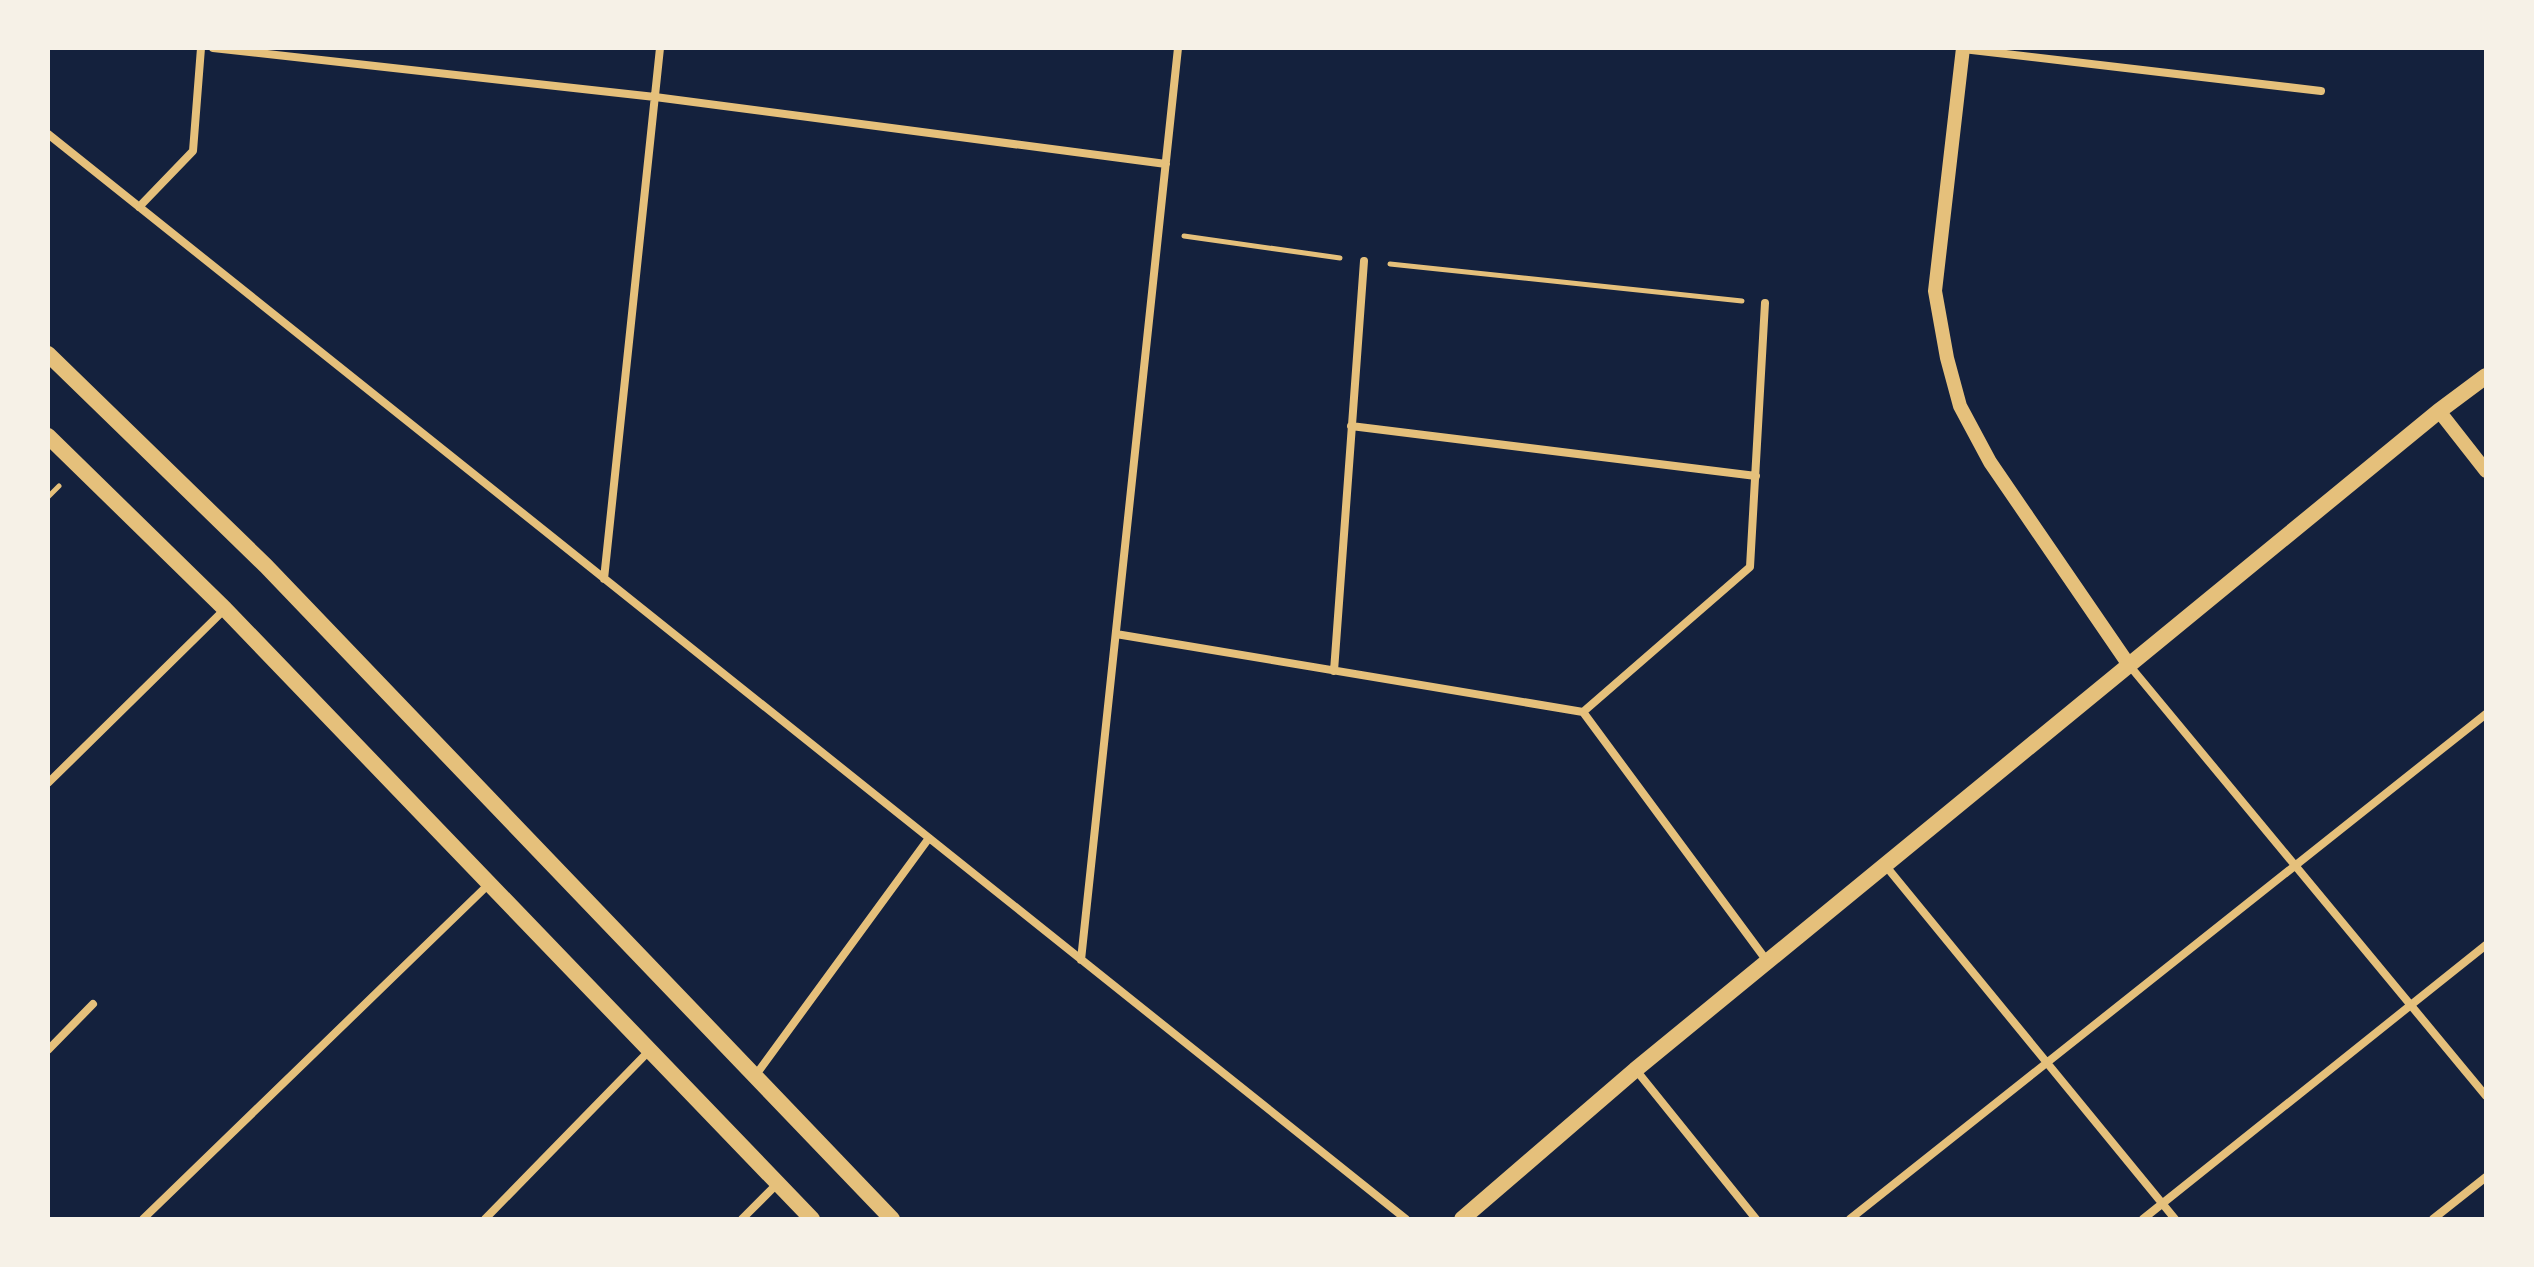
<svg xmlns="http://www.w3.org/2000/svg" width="2534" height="1267" font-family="Manrope,sans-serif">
<rect width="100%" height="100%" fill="#14213d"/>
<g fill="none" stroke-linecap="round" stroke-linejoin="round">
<path stroke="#e5c07b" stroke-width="5" d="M1184,236l156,22
M1390,264l352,37
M48,497l11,-11"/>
<path stroke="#e5c07b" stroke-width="8" d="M213,48l442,49 511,67
M1963,49l358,42
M48,134l1358,1085
M139,207l54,-56 8,-103
M1351,426l405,50
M604,579l56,-531
M1116,634l467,78 184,249
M2129,665l357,431
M1334,671l30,-410
M1583,712l167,-145 15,-264
M48,783l177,-174
M1885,865l290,354
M1081,960l97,-912
M48,1050l45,-46
M1636,1070l120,149
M755,1076l174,-238
M143,1219l346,-335
M485,1219l164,-168
M742,1219l36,-36
M1850,1219l636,-505
M2143,1219l343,-274
M2433,1219l53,-42"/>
<path stroke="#e5c07b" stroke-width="14" d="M1963,48l-28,243 12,67 13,48 30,56 139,203
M2439,411l47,60"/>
<path stroke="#e5c07b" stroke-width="16" d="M48,354l218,212 626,653
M48,436l177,173 587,610
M1462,1219l173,-149 804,-659 47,-35"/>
</g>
<rect width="2534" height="1267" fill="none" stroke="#f6f1e7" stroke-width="100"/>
</svg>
